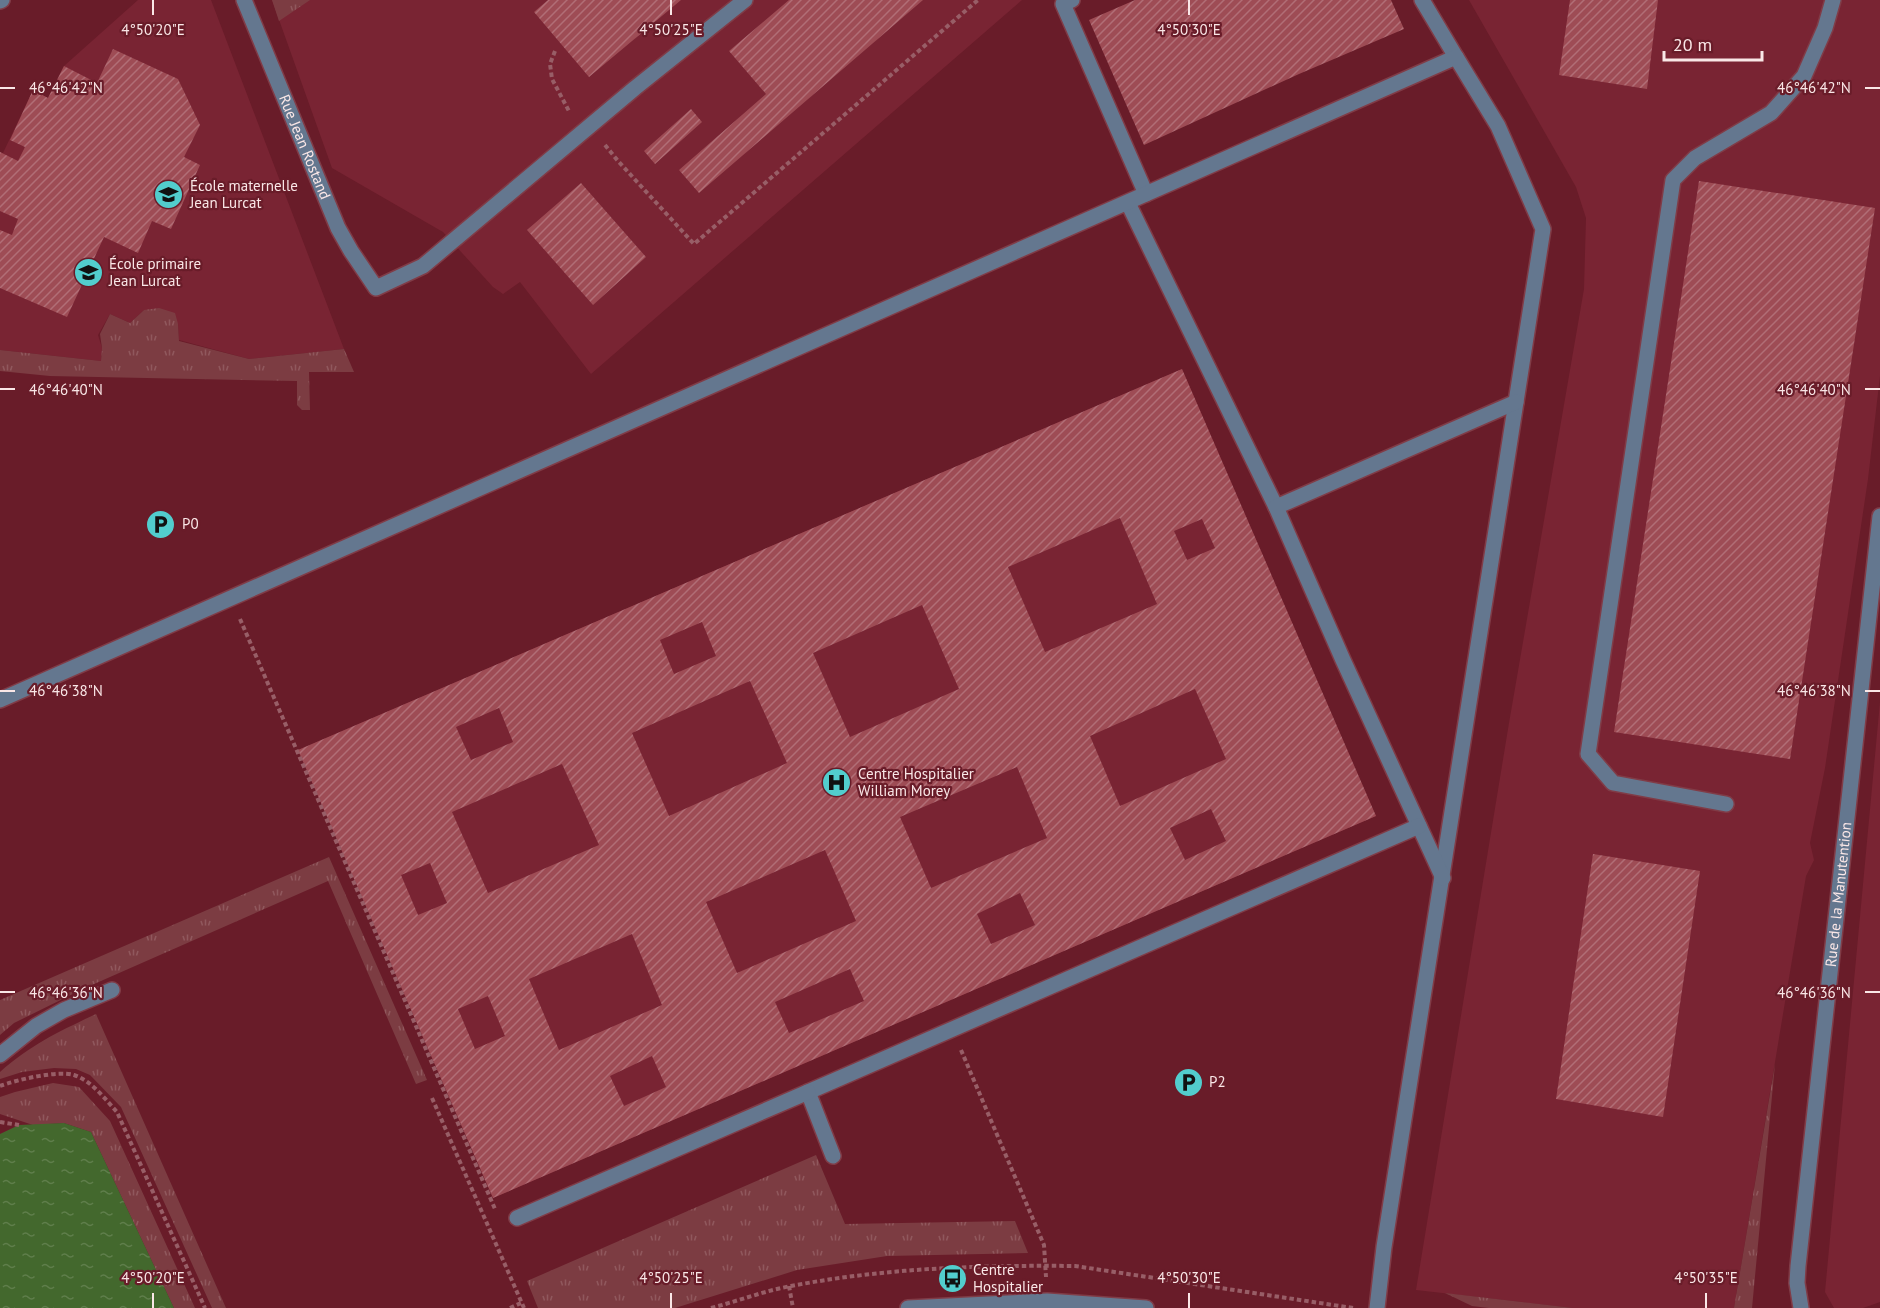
<svg xmlns="http://www.w3.org/2000/svg" width="1880" height="1308" font-family="'PT Sans',sans-serif">
<defs>
<pattern id="grass-tufts" width="24" height="20" patternUnits="userSpaceOnUse" patternTransform="scale(1.5)"><rect width="24" height="20" fill="#7c3c42"/><path d="M3 7l-1-3M5 7V3M7 7l1-3M15 17l-1-3M17 17v-4M19 17l1-3" fill="none" stroke="#90585d"/></pattern>
<pattern id="water-ripples" width="26" height="14" patternUnits="userSpaceOnUse" patternTransform="scale(1.5)"><rect width="26" height="14" fill="#43682d"/><path d="M2 4q2-2 4 0t4 0M15 11q2-2 4 0t4 0" fill="none" stroke="#5f7e4b"/></pattern>
<pattern id="building-hatch" width="6" height="6" patternUnits="userSpaceOnUse" patternTransform="scale(1.5)"><rect width="6" height="6" fill="#9e4c55"/><path d="M-1 1l2-2M0 6l6-6M5 7l2-2" fill="none" stroke="#b16e76"/></pattern>
</defs>
<rect width="100%" height="100%" fill="#691c29"/>
<path fill="#792433" d="M138,0h73l133,349 -95,10 -70,-19 -1,-16 -34,-14 -14,13 -20,-9 -12,21 4,13 -1,13 -101,-11v-198l3,1 30,-63 15,8 16,-32z
M272,0h750l-431,374 -71,-92 -17,12 -10,-7 -50,-55 -111,-64z
M1469,0h411v376l-12,103 -43,289 -15,75 4,17 -8,16 -72,432h-161l-157,-18 93,-567 75,-434 2,-71 -10,-31z
M1182,369l194,447 -883,382 -195,-448z
M1880,702v600l-17,6h-29l-9,-16z"/>
<path fill="url(#grass-tufts)" d="M272,0h38l-31,21z
M159,308l16,5 3,11 1,17 70,18 95,-10 10,23h-45l1,38h-8l-5,-5v-24l-247,-5 -50,-5v-21l101,11 1,-13 -2,-14 10,-20 20,9 14,-13z
M329,857l98,223 -11,4 -88,-203 -243,107 -71,35 -14,12v-35z
M96,1014l130,294h-14l-91,-201 -31,-32 -14,-6 -22,-1 -32,4 -22,7v-7c32,-28 58,-40 96,-58z
M1775,1064l-23,244h-18z
M53,1083l26,4 31,34 85,187h-21l-83,-176 -27,-9 -31,2 -33,-11v-17l15,-5z
M816,1155l29,69 170,-3 13,32 -141,3 -90,14 -122,38h-137l-11,-27z
M1445,1293l128,15h-84l-17,-2z"/>
<path fill="url(#water-ripples)" d="M64,1123l27,9 83,176h-174v-174l19,-9z"/>
<path fill="url(#building-hatch)" fill-rule="evenodd" d="M548,0h133l-92,77 -55,-65z
M789,0h134l-224,193 -20,-23 87,-76 -37,-43z
M1135,0h256l13,29 -105,45 -155,71 -55,-125z
M1570,0h88l-11,89 -88,-14z
M113,49l65,30 22,46 -16,32 16,8 -29,64 -19,-8 -14,32 -34,-16 -37,80 -67,-29v-58l12,5 6,-16 -18,-8v-59l18,9 7,-14 -15,-7 23,-50 15,8 16,-32 33,17z
M691,109l11,13 -47,42 -11,-13z
M1699,181l176,27 -85,551 -176,-27z
M581,183l65,74 -53,48 -66,-75z
M1182,369l194,447 -883,382 -195,-448zM1120,518l37,86 -112,48 -37,-85zM1202,519l13,29 -28,12 -13,-29zM922,605l37,84 -109,48 -37,-84zM702,622l14,34 -42,18 -14,-34zM750,681l37,82 -118,53 -37,-83zM1195,689l31,70 -106,47 -30,-70zM499,708l14,34 -42,18 -15,-33zM562,764l37,81 -111,48 -36,-81zM1017,767l30,71 -116,50 -31,-71zM1211,809l15,32 -41,19 -15,-32zM825,850l31,71 -119,52 -31,-71zM430,863l17,40 -29,12 -17,-40zM1020,893l15,32 -44,19 -14,-30zM632,934l30,71 -103,45 -30,-71zM850,969l14,32 -75,32 -14,-31zM488,996l17,40 -30,13 -17,-40zM652,1056l14,31 -42,19 -14,-30z
M1593,854l107,17 -37,246 -107,-18z
M945,1274h14v7l-14,1z"/>
<g fill="none" stroke-linecap="round" stroke-linejoin="round">
<defs>
<g id="minor">
<path id="s1" d="M244,0l94,228 13,23 25,37 47,-22 212,-178 110,-88"/>
<path d="M1072,0l-9,4 83,190"/>
<path d="M1422,0l34,57"/>
<path d="M0,1l2,-1"/>
<path d="M1128,203l148,304"/>
<path d="M0,700l1456,-643 42,69 45,103 -159,1018 -7,61"/>
<path d="M1726,804l-113,-21 -25,-29 85,-574 22,-22 76,-45 33,-37 21,-48 8,-28"/>
<path d="M1443,878l-100,-218 -67,-153 240,-105"/>
<path d="M0,1055l36,-29 28,-16 48,-20"/>
<path d="M833,1156l-25,-64 611,-266"/>
<path d="M517,1218l291,-126"/>
<path d="M908,1308l139,-7 99,7"/>
<path id="s2" d="M1801,1308l-4,-25 1,-17 82,-750"/>
</g>
</defs>
<use href="#minor" stroke="#803c47" stroke-width="18"/>
<path stroke="#985e67" stroke-width="4" stroke-dasharray="4.5 3" stroke-linecap="butt" d="M555,51l-5,13 2,15 18,34
M605,145l13,16 76,83 284,-244
M240,619l255,590
M961,1050l83,195 2,32
M0,1086c16,-6 58,-16 74,-11 18,6 31,24 43,37l88,196
M432,1098l92,210
M0,1122l19,3
M789,1286l4,22
M510,1308l11,-5
M711,1308c27,-7 53,-17 80,-22 94,-18 188,-21 284,-20l278,42"/>
<use href="#minor" stroke="#64778f" stroke-width="15"/>
</g>
<path fill="none" stroke="#fae7e7" stroke-width="2" d="M153,0v15M671,0v15M1189,0v15M0,88h15M1865,88h15M0,389h15M1865,389h15M0,691h15M1865,691h15M0,992h15M1865,992h15M153,1293v15M671,1293v15M1189,1293v15M1706,1293v15"/>
<defs>
<symbol id="school-disc" viewBox="-11 -11 22 22"><circle r="9.5" fill="#52cdcd" stroke="#691c29"/><path d="M0-5L7-2L0 1L-7-2ZM-4 1L0 2.5L4 1V4Q0 6-4 4Z" fill="#111"/></symbol>
<symbol id="parking-disc" viewBox="-11 -11 22 22"><circle r="9.5" fill="#52cdcd" stroke="#691c29"/><path d="M-3.5-5.5H1a3.5 3.5 0 0 1 0 7H-1V5.5H-3.5ZM-1-3.4V-.6H.8a1.4 1.4 0 0 0 0-2.8Z" fill="#111"/></symbol>
<symbol id="hospital-disc" viewBox="-11 -11 22 22"><circle r="9.5" fill="#52cdcd" stroke="#691c29"/><path d="M-5-5h3v3.5h4V-5h3V5h-3V1.5h-4V5h-3Z" fill="#111"/></symbol>
<symbol id="bus-disc" viewBox="-11 -11 22 22"><circle r="9.5" fill="#52cdcd" stroke="#691c29"/><path d="M-5-6H5V4H4V6H2V4H-2V6H-4V4H-5ZM-3.5-4V0h7V-4ZM-3.5 1.2v1.5H-2V1.2ZM2 1.2v1.5H3.5V1.2Z" fill="#111"/></symbol>
</defs>
<g fill-rule="evenodd">
<use href="#school-disc" x="152" y="178" width="33" height="33"/>
<use href="#school-disc" x="72" y="256" width="33" height="33"/>
<use href="#parking-disc" x="144" y="508" width="33" height="33"/>
<use href="#hospital-disc" x="820" y="766" width="33" height="33"/>
<use href="#parking-disc" x="1172" y="1066" width="33" height="33"/>
<use href="#bus-disc" x="936" y="1262" width="33" height="33"/>
</g>
<g text-anchor="middle" stroke-width="4.5" stroke-linejoin="round" paint-order="stroke">
<g font-size="15" fill="#fae7e7" stroke="#691c29">
<text dy="5" stroke="none"><textPath href="#s1" startOffset="159">Rue Jean Rostand</textPath></text>
<text dy="5" stroke="none"><textPath href="#s2" startOffset="416">Rue de la Manutention</textPath></text>
</g>
<g font-size="15" fill="#fae7e7" stroke="#691c29" text-anchor="start">
<text x="190" y="191">École maternelle<tspan x="190" dy="17">Jean Lurcat</tspan></text>
<text x="109" y="269">École primaire<tspan x="109" dy="17">Jean Lurcat</tspan></text>
<text x="182" y="529">P0</text>
<text x="858" y="779">Centre Hospitalier<tspan x="858" dy="17">William Morey</tspan></text>
<text x="1209" y="1087">P2</text>
<text x="973" y="1275">Centre<tspan x="973" dy="17">Hospitalier</tspan></text>
</g>
</g>
<g font-size="15" text-anchor="middle" fill="#fae7e7" stroke="#691c29" stroke-width="4.5" stroke-linejoin="round" paint-order="stroke">
<text x="153" y="35">4°50'20"E</text>
<text x="671" y="35">4°50'25"E</text>
<text x="1189" y="35">4°50'30"E</text>
<text x="66" y="93">46°46'42"N</text>
<text x="1814" y="93">46°46'42"N</text>
<text x="66" y="395">46°46'40"N</text>
<text x="1814" y="395">46°46'40"N</text>
<text x="66" y="696">46°46'38"N</text>
<text x="1814" y="696">46°46'38"N</text>
<text x="66" y="998">46°46'36"N</text>
<text x="1814" y="998">46°46'36"N</text>
<text x="153" y="1283">4°50'20"E</text>
<text x="671" y="1283">4°50'25"E</text>
<text x="1189" y="1283">4°50'30"E</text>
<text x="1706" y="1283">4°50'35"E</text>
</g>
<path d="M1664 51v9h98v-9" fill="none" stroke="#fae7e7" stroke-width="3"/>
<text x="1673" y="51" font-size="18" fill="#fae7e7" stroke="#691c29" stroke-width="4.5" paint-order="stroke">20 m</text>
</svg>
